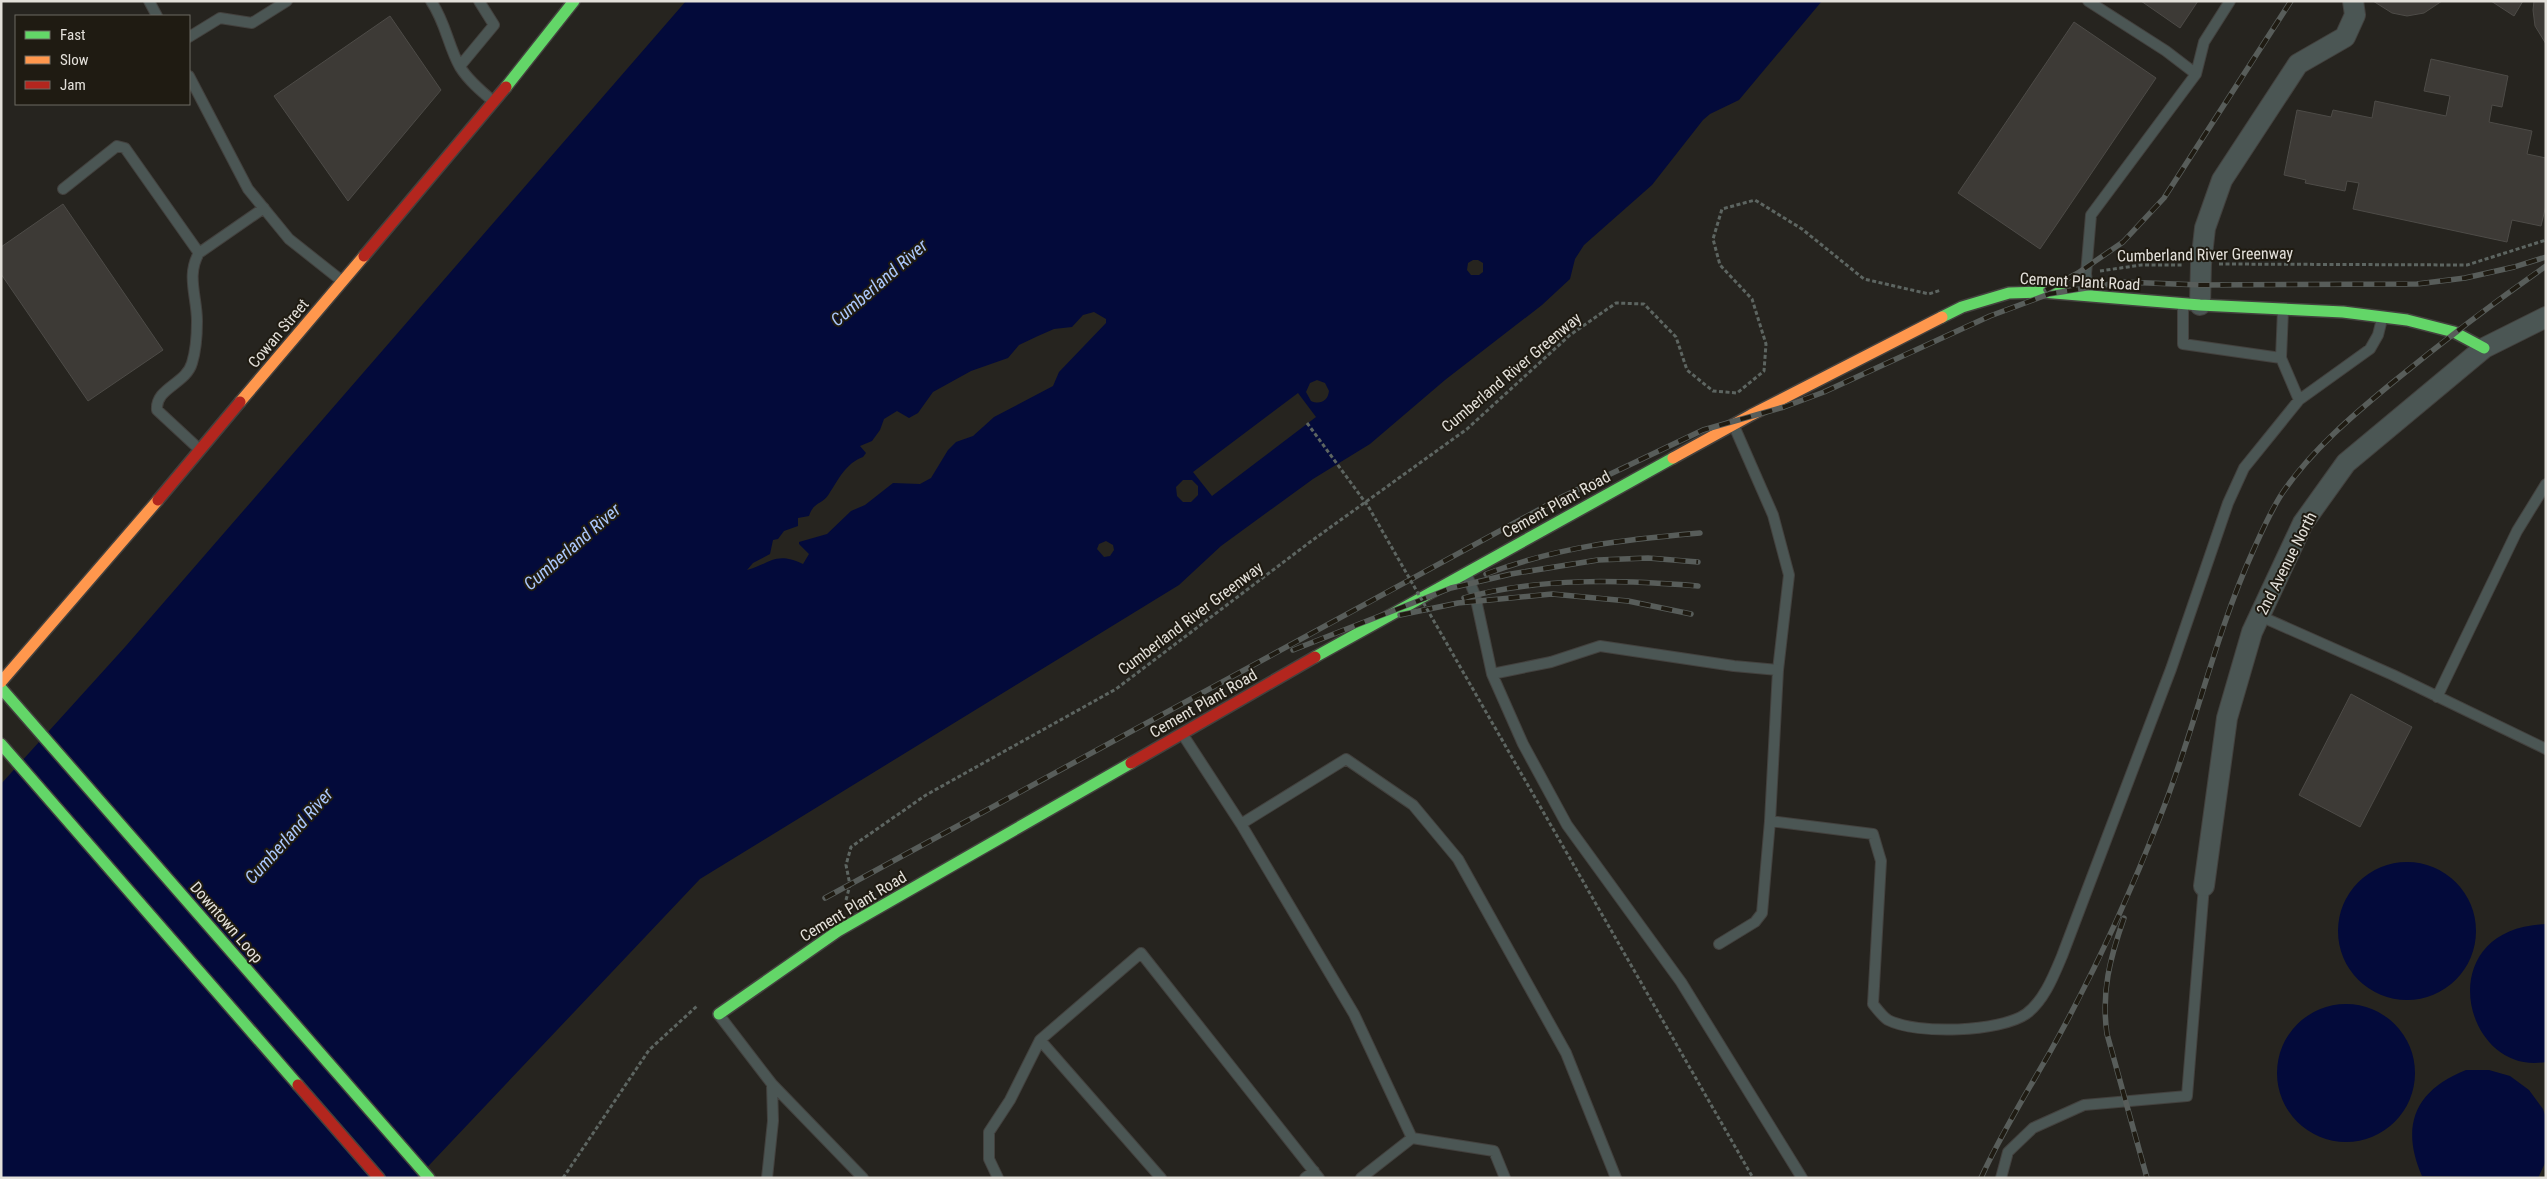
<svg xmlns="http://www.w3.org/2000/svg" width="2547" height="1179" font-family="'Roboto Condensed',sans-serif">
<rect width="100%" height="100%" fill="#26241f"/>
<path fill="#030a3a" fill-rule="evenodd" d="M686,1h1136l-83,99 -29,14 -7,6 -51,65 -68,60 -9,14 -5,20 -28,26 -97,75 -75,64 -57,35 -92,67 -42,39 -479,294 -283,299h-416v-394l124,-137zM1473,260h5l5,3v9l-4,3h-8l-4,-5 1,-7zM1094,312l12,7v4l-47,49 -6,14 -59,31 -21,19 -17,6 -8,8 -17,28 -11,6 -27,-1 -28,22 -14,6 -24,23 -28,8v2l10,10 -6,10c-28,-13 -31,-1 -56,6l6,-7 17,-9 3,-14 5,-1 6,-8 14,-5v-8l11,-2c5,-15 13,-11 20,-22 9,-14 17,-31 34,-37l3,-4 -6,-7 12,-5 8,-11 4,-11 13,-8 12,7 9,-5 15,-21 38,-21 37,-13 11,-13 19,-9 16,-7 18,-2 11,-12zM1317,380l8,3 4,8c-1,10 -9,14 -18,10l-5,-9 4,-9zM1298,393l18,24 -104,79 -19,-24zM1183,480h9l6,6v9l-7,7h-8l-6,-6 -1,-9zM1106,541l7,4 1,5 -4,6 -6,1 -7,-8 2,-5z
M2338 931a69 69 0 1 1 138 0a69 69 0 1 1-138 0Z
M2546,924v138c-83,15 -118,-134 0,-138z
M2277 1073a69 69 0 1 1 138 0a69 69 0 1 1-138 0Z
M2466,1070h23l21,6 19,14 14,19 3,9v43l-8,17 -116,-2c-22,-50 -7,-86 44,-106z"/>
<path fill="#3d3a36" stroke="#4d4b47" d="M2141,1h57l-18,27z
M2373,1h69l-18,12 -17,3 -15,-3z
M2491,1h32l-9,15z
M2534,1h12v43l-11,-18 -2,-16z
M390,16l51,74 -93,111 -74,-105z
M2074,22l82,56 -116,171 -82,-56z
M2431,59l77,17 -6,31 -10,-2 -3,17 43,9 -5,23 19,4v47l-5,21 -29,-6 -5,22 -154,-33 6,-26 -12,-2 -2,10 -40,-8 1,-3 -22,-5 13,-65 34,7 2,-7 39,8 3,-17 71,15 4,-20 -26,-5z
M63,204l100,146 -75,51 -87,-127v-27z
M2351,694l61,33 -52,100 -61,-32z"/>
<g fill="none" stroke-linecap="round" stroke-linejoin="round">
<defs>
<path id="lane" d="M149,1l8,15
M431,1c15,22 17,45 29,66 8,13 21,24 33,34
M2088,1l78,50 30,23
M189,37l31,-19 32,5 35,-22
M460,66l34,-41 -15,-24
M189,76l59,113 41,50 53,42
M63,189l54,-43 8,2 74,105
M2089,296l-3,-22 5,-59 105,-141 8,-32 26,-41
M2183,306v38l98,14
M2283,310l-2,48 18,42
M199,449l-42,-39c-2,-22 29,-26 35,-47 4,-13 5,-28 5,-42 0,-24 -11,-46 2,-68l65,-45
M1466,573l9,22 17,79 59,-12 49,-16 134,20 44,4 11,-95 -16,-60 -39,-89
M2260,616l133,59 153,74
M1492,674l31,70 44,81 114,157 121,196
M2437,697l80,-166 29,-47
M1183,735l58,89 113,190 58,124
M1770,821l103,13 8,27 -8,143c4,5 10,13 15,16 29,15 112,12 138,-6 18,-13 28,-39 36,-58l109,-287 57,-166 16,-35 55,-68 71,-51 8,-14 4,-16
M1241,824l105,-65 67,46 45,54 108,194 50,125
M1719,944l36,-22 7,-9 8,-92 8,-151
M719,1015l53,69 91,94
M767,1178l6,-57 -1,-37
M998,1178l-9,-19v-27l21,-32 30,-60
M1161,1178l-121,-138 101,-87 178,225
M1305,1178l9,-7
M1361,1178l51,-40 82,13 11,27
M2001,1178l7,-26 25,-24 51,-23 103,-9 17,-210"/>
<path id="street" d="M2200,305l1,-41 4,-36 17,-48 76,-116 47,-27 10,-22 -2,-14
M2204,886l23,-168 25,-86 51,-109 43,-60 138,-115 62,-31"/>
<path id="fast" d="M506,87l68,-86
M1942,317l20,-10 47,-14 33,-1 158,13 143,7 64,8 47,12 30,16
M1315,657l358,-199
M1,688l428,490
M1,744l297,341
M719,1014l119,-83 293,-168"/>
<path id="slow" d="M240,402l124,-146
M1673,458l78,-43 191,-98
M1,682l157,-182"/>
<path id="jam" d="M364,256l142,-169
M158,500l82,-98
M1131,763l184,-106
M298,1085l81,93"/>
</defs>
<use href="#lane" stroke="#43413e" stroke-width="12"/>
<use href="#street" stroke="#43413e" stroke-width="22"/>
<use href="#fast" stroke="#43413e" stroke-width="14"/>
<use href="#slow" stroke="#43413e" stroke-width="14"/>
<use href="#jam" stroke="#43413e" stroke-width="14"/>
<path stroke="#5d6561" stroke-width="3" stroke-dasharray="4 2.5" stroke-linecap="butt" d="M2219,264l248,1 79,-25
M2100,271l41,-6h42
M846,900l4,-15 -4,-20 5,-18 75,-52 190,-106 194,-147 157,-113 103,-94 46,-32 28,1 32,33 11,33 26,21 24,2 27,-22 2,-27 -14,-45 -32,-34 -7,-26 9,-30 33,-9 47,29 62,50 65,15 12,-4
M563,1178l86,-128 48,-44"/>
<use href="#lane" stroke="#4b5654" stroke-width="10"/>
<use href="#street" stroke="#4b5654" stroke-width="20"/>
<use href="#fast" stroke="#63d668" stroke-width="11"/>
<use href="#slow" stroke="#ff974d" stroke-width="11"/>
<use href="#jam" stroke="#b3261e" stroke-width="11"/>
<defs>
<path id="rail" d="M2046,290l32,-17 45,-31 41,-44 127,-197
M1486,574c76,-28 135,-34 214,-41
M1464,598c76,-21 157,-18 234,-12
M1400,615l58,-12 94,-9 76,7 63,13
M1293,650l158,-62 60,-14 87,-14 50,-2 50,4
M825,898l739,-402 139,-66 81,-23 40,-15 166,-76 59,-22 74,-12 78,3 216,-1 48,-6 49,-11 32,-10
M2124,918c-14,40 -23,74 -17,116l40,144
M1981,1178c20,-44 45,-84 69,-126 42,-75 79,-155 110,-235 35,-87 54,-180 93,-266 9,-20 18,-41 30,-59 29,-42 70,-77 109,-109 50,-41 101,-80 154,-117"/>
</defs>
<use href="#rail" stroke="#585d5a" stroke-width="5.5"/>
<use href="#rail" stroke="#1f1b12" stroke-width="4" stroke-dasharray="11" stroke-linecap="butt"/>
<path stroke="#5d6561" stroke-width="3" stroke-dasharray="4 2.5" stroke-linecap="butt" d="M1307,423l61,83 385,672"/>
</g>
<g text-anchor="middle" stroke-width="4" stroke-linejoin="round" paint-order="stroke">
<g font-size="16" fill="#e3e0da" stroke="#1f1b12">
<text transform="translate(2205 254) rotate(-1)" y="6">Cumberland River Greenway</text>
<text transform="translate(2080 281) rotate(3)" y="6">Cement Plant Road</text>
<text transform="translate(278 333) rotate(-50)" y="6">Cowan Street</text>
<text transform="translate(1511 372) rotate(-40)" y="6">Cumberland River Greenway</text>
<text transform="translate(1556 504) rotate(-29)" y="6">Cement Plant Road</text>
<text transform="translate(2286 563) rotate(-63)" y="6">2nd Avenue North</text>
<text transform="translate(1190 618) rotate(-37)" y="6">Cumberland River Greenway</text>
<text transform="translate(1203 703) rotate(-30)" y="6">Cement Plant Road</text>
<text transform="translate(853 906) rotate(-31)" y="6">Cement Plant Road</text>
<text transform="translate(227 922) rotate(49)" y="6">Downtown Loop</text>
</g>
<g font-size="18" font-style="italic" fill="#abc7fb" stroke="#1f1b12">
<text transform="translate(879 283) rotate(-41)" y="6">Cumberland River</text>
<text transform="translate(572 547) rotate(-41)" y="6">Cumberland River</text>
<text transform="translate(289 836) rotate(-48)" y="6">Cumberland River</text>
</g>
</g>
<rect width="2547" height="1179" fill="none" stroke="#e3e0da" stroke-width="5"/>
<rect x="15" y="15" width="175" height="90" fill="#1f1b12" stroke="#6d6a62"/>
<rect x="25" y="31" width="25" height="8" fill="#63d668" stroke="#6d6a62"/>
<text x="60" y="40" font-size="15" fill="#e3e0da">Fast</text>
<rect x="25" y="56" width="25" height="8" fill="#ff974d" stroke="#6d6a62"/>
<text x="60" y="65" font-size="15" fill="#e3e0da">Slow</text>
<rect x="25" y="81" width="25" height="8" fill="#b3261e" stroke="#6d6a62"/>
<text x="60" y="90" font-size="15" fill="#e3e0da">Jam</text>
</svg>
